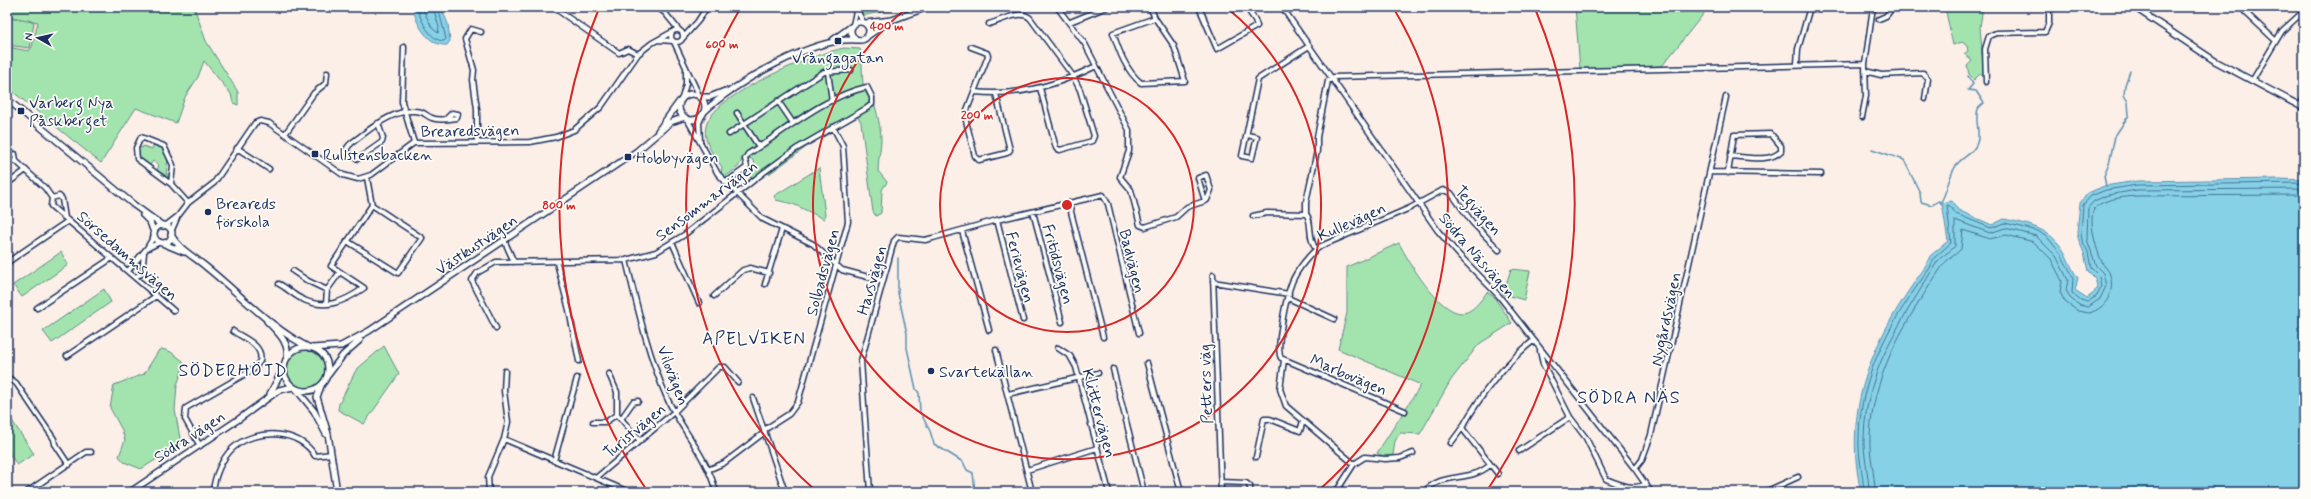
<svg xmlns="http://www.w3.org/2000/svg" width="2311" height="499" font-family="Mynerve,sans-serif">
<rect width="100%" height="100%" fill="#fbefe8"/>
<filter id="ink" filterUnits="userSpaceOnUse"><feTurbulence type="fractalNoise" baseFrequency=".025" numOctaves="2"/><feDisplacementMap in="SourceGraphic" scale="8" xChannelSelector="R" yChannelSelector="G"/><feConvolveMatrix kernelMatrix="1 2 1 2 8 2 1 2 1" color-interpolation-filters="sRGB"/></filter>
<g filter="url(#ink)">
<path fill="#f9dfd5" d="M7,16l31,6 -6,25 -3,4 -22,-4z"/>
<path fill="#a3e4ae" stroke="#5f8a86" d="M7,7h187l12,34 32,51v13l-5,-2 -2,-9 -27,-33 -6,16 -13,20 -9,26 -40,-15 -35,55 -94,-76v-40l22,4 3,-4 6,-25 -31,-6z
M861,7h43l-38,8h-4z
M1575,7h134l-47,59 -82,3z
M1945,7h38l-3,20 4,47h-4l-6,6 -5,-6 -2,-8 5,-5 -8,-7 4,-3 -1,-5 -5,-4 -9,3z
M7,18l27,4 -4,26 -23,-3z
M844,48l16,1c5,15 -3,44 14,53 3,11 7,26 7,37 0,9 -3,21 -3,32l9,11 -5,8 -1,23 -5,3 -3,-4 -12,-90 -3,-5 -31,15 -58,42 -4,-4 -14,8 -4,-4 9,-8 -4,-7 -8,-3 -6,11 -14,11 -3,-4 1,-7c-9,-13 -21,-27 -15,-44 11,-30 106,-69 137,-75z
M154,144l8,1 8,15h-2l-2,14h5v5l-14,-9 2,-5 -6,-4 -3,4c-9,-5 -14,-7 -12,-18l4,1 1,-2 9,3z
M819,168l6,47 -1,4 -31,-15 -17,-4 -2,-4z
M1399,243c9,18 44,78 68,69 8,-3 15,-13 20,-20l7,5 18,26 -33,21 -28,36 -31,54 -20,-1 -5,8 -2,14 -8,2 -8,-4 44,-68 -83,-36 9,-36v-46z
M61,252l7,13 -46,32 -9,-12z
M1511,269l19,2 -6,29 -21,-6z
M104,289l7,13 -59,41 -9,-12z
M384,346l15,28 -35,50 -26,-14 1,-6 17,-34z
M162,349l9,3 12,9 1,4 -7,20 -2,25 6,34 -40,25 -17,-7 -5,-6 6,-16 -3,-10 -12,-22 4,-23 30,-11 15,-24z
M287 369a19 19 0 1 1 38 0a19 19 0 1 1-38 0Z
M7,413l27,41 -17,11 -10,-15z"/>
<path fill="#86d1e6" stroke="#5b90b0" d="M413,7h28l7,17 2,17 -3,4c-18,2 -32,-22 -34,-38z
M2279,179l25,1v312h-443c-20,-87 15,-158 65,-226l4,-10 18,-15 -6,-38 10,-2 6,9 34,15 12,-6c24,5 47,9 61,34 4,8 7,17 13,25l-3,12 12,8 7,-5 3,-7 -2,-8 -7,-7 -4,-18 -5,-12 -2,-8 3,-30 8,-10 16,-7 33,-5z"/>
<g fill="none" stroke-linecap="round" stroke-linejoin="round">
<path stroke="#467094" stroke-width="1" d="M417,7c3,12 13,34 27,34l2,-2 -8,-32
M422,7l10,21 6,5 1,-6 -6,-20
M1864,492c-1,-18 -6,-36 -5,-55 1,-64 34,-119 71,-169l4,-10 17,-15 -4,-38 3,1 6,8 35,14 14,-5 33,8 10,7 13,16 12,24 -1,15 9,7 6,2 10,-6 4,-10 -2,-10 -8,-8 -3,-16 -6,-12 -1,-7 2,-28 8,-9 15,-6 31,-5 167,-2
M1869,492c0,-18 -6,-36 -5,-55 2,-70 39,-117 73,-175 4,-6 13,-10 18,-16v-26l35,13 15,-5 31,8 20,20 12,24 -2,10 4,8 9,7 9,2 12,-8 6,-13 -3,-13 -7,-7 -9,-27 1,-31 6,-7 14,-6 29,-5 167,-1
M1875,492c0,-18 -6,-36 -5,-55 2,-65 38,-119 73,-172 4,-6 13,-10 18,-16l2,-19 27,9 16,-4 28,7 17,17 11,22 -2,11 5,10 13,9 11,2c19,-5 27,-24 20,-41 -2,-4 -6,-6 -7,-10 -5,-10 -16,-46 -6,-55 10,-9 29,-10 41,-11l167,-1"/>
<path stroke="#5b90b0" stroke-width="1.5" d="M1872,149l32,11 16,33 1,9 11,3 7,-4 3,3
M2106,186l-2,-10 5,-12 6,-28 14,-21 -1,-13 -4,-7 1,-10 5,-14
M1941,202c7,-12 8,-29 17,-39 7,-8 15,-9 19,-20 4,-11 -3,-23 1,-34 1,-2 4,-4 6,-6l-8,-12 -8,-1 5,-6 -5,-8
M898,258v35l9,41v14l9,41 3,4 1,19 10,19 4,13 29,18 4,8 6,3 2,19"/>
<defs>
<path id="minor" d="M657,7l8,6 14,17
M858,7l1,7 4,8
M1057,7l28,37 44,86v21l-9,26 11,13 9,35 5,2 31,-10 11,-10 18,-6 2,-1 4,-10 -5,-15 -8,3 7,23
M1150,7l5,11 19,28 11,35 -44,2c-15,-12 -22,-32 -28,-50l42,-15
M1199,7l18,42 40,-23 -2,-6 -9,-13
M1282,7l156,224 22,25 39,40 136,173 16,23
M556,9l63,44 9,-4 10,5
M2245,12l31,29
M1879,19l7,-3 7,-9
M1070,22l37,-15
M989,24c11,-3 32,-15 41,-6l43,58 7,14 11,36 3,10 -2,5 -32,9 -4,-2 -16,-60
M853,25l4,-18
M671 36a6 6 0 1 1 12 0a6 6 0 1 1-12 0Z
M683,38l15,-17 9,-14
M658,40l15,1
M674,42l25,53
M404,47l-2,55 12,41
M971,47l16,6 1,3 -21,54 -1,11 9,35 4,4 28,-7 3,-3 -14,-56
M1797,64l1,-15 12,-42
M1865,71l16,4 42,-2 5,6 -3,20
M828,72l4,29
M2252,81l30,-50 22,-20
M1986,82l-1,-33 4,-13 7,-3 49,-1 4,-9v-16
M975,92c42,5 83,-7 121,-26
M682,98l4,-14v-15
M778,101l15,22
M2300,106l4,-8
M1862,117l4,-21 -1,-32 8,-57
M687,119l31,55 45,45 50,25 29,26 41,11
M378,123l5,15 -1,4 -24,17 -12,-7c0,-7 10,-12 16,-17 16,-12 37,-28 59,-23 4,1 7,5 11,6 7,3 18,1 25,0l1,-4 -6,-1 -6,6
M285,134l29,-41 12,-10 1,-10
M729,134l15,-10 -7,-11
M1247,135l10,2 -5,21 -10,-2 16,-77 51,-33
M477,141v-32l-4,-29 1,-10 -9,-31 6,-10 10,3
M700,141l-1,-18 4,-9
M759,147l-15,-23 80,-52 27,-2
M237,148l32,21
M16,161l-1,-7 -6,2 2,5h5l29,27 7,10 -1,8 123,105
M1710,172l111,2
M1728,173l6,-38 37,-1 10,12v5c-11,12 -36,6 -51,5
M7,184l19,-14
M171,184l2,-19 -9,-19 -23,-9 -5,11 1,11 34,25 17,19
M52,198l7,-2 3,3 3,19
M1069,204l34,133
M1033,212l29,110
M1306,214v-12l11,-51v-14l11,-56 6,-4 531,-13
M1253,216l14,-3 39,1c7,7 1,24 10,35
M997,220l26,100
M165,226l13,-10 10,-13 26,-20 41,-60 5,-2 9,2 74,52 15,4 13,-4 43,-32 116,-1 26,-5 18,-7 27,-23 37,-53 14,-11 20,-11
M962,231l27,99
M171,232l6,-14
M504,240l10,22
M347,241l51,32 24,-35 -50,-33
M672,242l27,61
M148,248l12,-6
M626,260c11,46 22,95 41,138 15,33 40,58 49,94
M8,262l60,-41
M557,263l12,47 10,51
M128,271l19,-23 7,-12
M293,271l15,10 19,9
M1213,275l8,217
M134,277l8,-3 2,-21
M1213,282l76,12
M279,284c8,4 13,10 21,14 24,13 44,4 64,-10l-33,-22 41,-61 -5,-27
M765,284l17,-55
M714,296l29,-26 7,-2 19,5
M1288,298l46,21
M326,304l1,-14 13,-18
M37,308l75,-50
M496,328l-24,-47 5,-8 19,-11 130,-2 30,-8 28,-17 79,-62 33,-24 71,-41 5,-4v-7l-5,-10c-44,10 -82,44 -119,67l-3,5 2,8 -22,16
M1058,348l12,8 6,11 33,125
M996,350l36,142
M67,356l89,-60
M1284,360l-4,29 6,17 68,58 11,-7 20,2 15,-1 13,-5
M1147,363l34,129
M1113,369l31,123
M609,374l8,18v22l23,27
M7,377l9,6 38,56 1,5 14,21
M1008,394l90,-21
M753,398l32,94
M1405,411l-124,-53c-6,-10 6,-64 11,-76 5,-12 18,-29 29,-36l89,-38 33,-18 8,3 21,29 27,28
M1570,417l16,21 20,41c12,5 27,12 40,5
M621,419l12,-17 5,-1
M593,422h13l11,-8
M764,430l25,-16 9,-12 50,-180 -5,-76 -10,-19
M504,439l125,53
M1451,443l11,-15
M200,446l-15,-27 1,-11 68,-39 6,-8c4,-16 -17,-23 -27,-30
M1519,451l51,-34 -27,-53 -3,-13
M1256,457l8,-38h6l30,12 3,-10
M554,461l23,-83
M710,469l14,-6 41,-31
M1635,469l7,-9 9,-25 75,-338
M1027,470l70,-22
M1498,474l-36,-46c18,-32 42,-64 71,-87
M596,478l78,-66 45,-45h6l13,15
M1221,482l25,1 4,3v6
M7,487l3,5
M27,492l59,-40h5
M213,492c1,-15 9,-34 20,-44 22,-20 67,-19 82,8l16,-2
M489,492l-1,-15 16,-38 4,-17 -4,-31 1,-20
M870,492l-9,-131 33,-120 4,-4 27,3 8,-2 64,-18 106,-25 5,9 31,129
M1336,492l18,-28
M1424,492c19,-21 46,-9 66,-27
M1765,492l33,-15"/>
<path id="tertiary" d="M2134,7l81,54 89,47
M851 31a9 9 0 1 1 18 0a9 9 0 1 1-18 0Z
M865,23l27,-3 36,-13
M869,35l19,-13
M833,40l19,-14
M679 107a13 13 0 1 1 26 0a13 13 0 1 1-26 0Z
M701,97h9l15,-6
M7,99l127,106 29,21
M704,112c29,-29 112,-76 153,-72
M658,131l21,-29
M143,215l7,7 4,11
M154 234a9 9 0 1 1 18 0a9 9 0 1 1-18 0Z
M171,235c8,14 22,21 34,31 34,27 65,62 105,82
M162,243l22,9
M267,321c10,11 23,21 20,37
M284 369a22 22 0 1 1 44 0a22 22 0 1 1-44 0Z
M312,348l29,-2 28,-15 268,-180 34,-29 14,-5
M328,375l15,-20 17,-15
M321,386l-4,11 11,37 9,58
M296,389l18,22 12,23
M270,394l13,-25
M130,492l109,-73 40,-29 14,-3"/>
</defs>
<use href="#minor" stroke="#1b2f5e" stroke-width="7"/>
<use href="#tertiary" stroke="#1b2f5e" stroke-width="8"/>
<use href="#minor" stroke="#fdfcf7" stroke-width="4"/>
<use href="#tertiary" stroke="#fdfcf7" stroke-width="5"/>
</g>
</g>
<g fill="none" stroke="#d62828" stroke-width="2">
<circle cx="1067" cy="205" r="127"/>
<path d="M1227 8A254 254 0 1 1 907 8"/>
<path d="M815 490A381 381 0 0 1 740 9M1394 9A381 381 0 0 1 1319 490"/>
<path d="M646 489A508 508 0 0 1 598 11M1536 11A508 508 0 0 1 1488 489"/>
</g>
<g fill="#1b2f5e" stroke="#fdfcf7" stroke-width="1.5">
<rect x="834" y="37" width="8" height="8" rx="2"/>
<rect x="17" y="107" width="8" height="8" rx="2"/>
<rect x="311" y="150" width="8" height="8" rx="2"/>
<rect x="624" y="153" width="8" height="8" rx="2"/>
<circle cx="208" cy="212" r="4"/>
<circle cx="931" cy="371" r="4"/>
</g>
<g text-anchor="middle" stroke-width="3.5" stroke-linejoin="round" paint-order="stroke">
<g font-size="16" fill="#1b2f5e" stroke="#fdfcf7" text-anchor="start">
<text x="838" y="63" text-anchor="middle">Vrångagatan</text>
<text x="29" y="108">Varberg Nya<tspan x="29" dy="18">Påskberget</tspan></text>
<text x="323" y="160">Rullstensbacken</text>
<text x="636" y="163">Hobbyvägen</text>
<text x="216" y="209">Breareds<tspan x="216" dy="18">förskola</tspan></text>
<text x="939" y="377">Svartekällan</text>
</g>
<g font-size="16" fill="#1b2f5e" stroke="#fdfcf7">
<text transform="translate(470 130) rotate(-1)" y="6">Brearedsvägen</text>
<text transform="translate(706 200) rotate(-37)" y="6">Sensommarvägen</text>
<text transform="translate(1479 210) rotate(48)" y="6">Tegvägen</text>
<text transform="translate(1351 221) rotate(-24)" y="6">Kullevägen</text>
<text transform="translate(476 244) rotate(-34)" y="6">Västkustvägen</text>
<text transform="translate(128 255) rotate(41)" y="6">Sörsedammsvägen</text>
<text transform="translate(1478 255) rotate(49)" y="6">Södra Näsvägen</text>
<text transform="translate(1133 261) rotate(76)" y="6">Badvägen</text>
<text transform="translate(1059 264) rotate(75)" y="6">Fritidsvägen</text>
<text transform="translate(1021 267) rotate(75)" y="6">Ferievägen</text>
<text transform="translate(822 272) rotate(-75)" y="6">Solbadsvägen</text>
<text transform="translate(871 280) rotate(-74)" y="6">Havsvägen</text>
<text transform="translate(1665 319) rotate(-78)" y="6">Nygårdsvägen</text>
<text transform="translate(1349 374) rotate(23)" y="6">Marbovägen</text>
<text transform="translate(674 375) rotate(69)" y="6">Vilovägen</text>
<text transform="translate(1205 384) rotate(-92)" y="6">Petters väg</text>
<text transform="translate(1100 413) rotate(75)" y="6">Klittervägen</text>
<text transform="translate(634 430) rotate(-40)" y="6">Turistvägen</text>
<text transform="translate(189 436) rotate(-33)" y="6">Södra vägen</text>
</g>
<g font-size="17" letter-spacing="1" fill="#1b2f5e" stroke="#fdfcf7">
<text x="754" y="344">APELVIKEN</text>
</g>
<g font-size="18" letter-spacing="1" fill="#1b2f5e" stroke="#fdfcf7">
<text x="233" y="376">SÖDERHÖJD</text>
<text x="1629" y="403">SÖDRA NÄS</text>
</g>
</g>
<circle cx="1067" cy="205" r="6" fill="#d62828" stroke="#fdfcf7" stroke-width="2"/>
<g font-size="12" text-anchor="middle" font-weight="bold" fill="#d62828" stroke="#fdfcf7" stroke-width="3.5" stroke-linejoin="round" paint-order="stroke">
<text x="887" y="30">400 m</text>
<text x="722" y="48">600 m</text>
<text x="977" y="119">200 m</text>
<text x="559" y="209">800 m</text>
</g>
<rect width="2311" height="499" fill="none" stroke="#fdfcf7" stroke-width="24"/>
<rect x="12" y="12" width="2287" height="475" fill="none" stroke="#1b2f5e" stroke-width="1.5" filter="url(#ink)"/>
<g transform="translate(38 38) rotate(278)" stroke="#fdfcf7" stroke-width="3" paint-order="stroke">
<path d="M0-3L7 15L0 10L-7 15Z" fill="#1b2f5e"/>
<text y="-6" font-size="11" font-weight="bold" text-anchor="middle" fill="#1b2f5e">N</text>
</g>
</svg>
